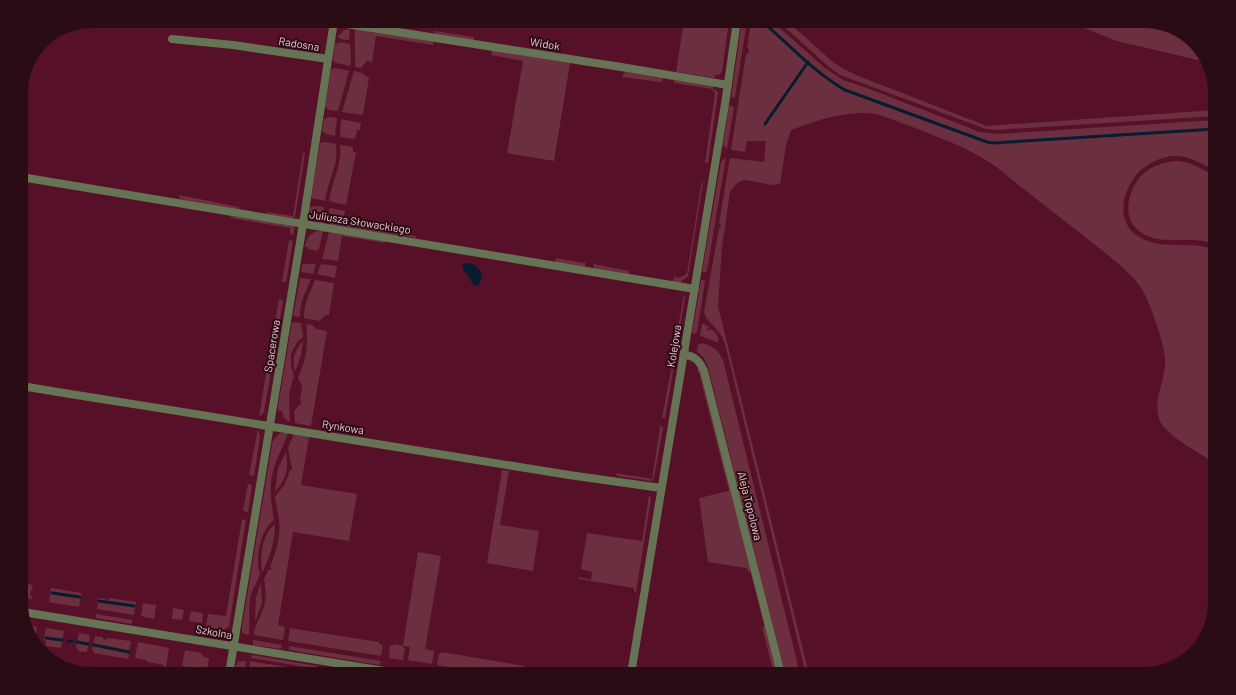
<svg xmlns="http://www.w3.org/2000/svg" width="1236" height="695" font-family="Barlow,sans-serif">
<rect width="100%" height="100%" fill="#561129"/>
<path fill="#6b2f3f" d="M684,21h45l-7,51 -3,3h-4v3l-39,-6z
M742,21h5l-12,76 -4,1z
M751,21h21l53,47 18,12 24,8 113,44 18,2 217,-14v50c-16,-7 -25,-15 -43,-14 -12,1 -27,9 -35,18 -14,16 -21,45 -2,60 24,19 55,5 80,16v213c-14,-9 -46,-26 -54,-40 -11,-21 6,-43 4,-64 -1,-17 -15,-56 -23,-70 -13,-20 -44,-41 -62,-56 -20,-15 -39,-31 -59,-46 -10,-8 -19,-16 -29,-23 -25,-17 -54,-27 -82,-38 -13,-4 -30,-13 -44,-13 -25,-1 -52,8 -75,17l-5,15 -6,39 -8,1 -26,-5 -5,1 -4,2 -7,9 -8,55 -4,59 91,368h-3l-81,-330c-2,-5 -4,-10 -8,-14 -5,-7 -11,-9 -13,-18l15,-84h1l1,-4 -2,-1 11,-65 34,4 2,-21h-19l-2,11 -14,-2 15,-96h2l1,-5 -2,-1z
M778,21h9l47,42 10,6 12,6 131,51 228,-16v6l-219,14 -10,-1 -146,-54 -10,-7z
M1075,21h69l35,9 24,23 3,9 -89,-21 -36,-14z
M350,29l-1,11 -9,-1v-1l-3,-1 7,-7z
M355,29l78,12v4l-57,-9 -4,26 -5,-1 -6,7 -6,-1c1,-13 -1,-25 0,-38z
M435,31l39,6v3l-40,-6z
M339,42l11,2 1,13 -1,9 -14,-3 -3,-2 2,-18 3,1z
M492,50l78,13 -16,98 -47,-8 16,-92 -32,-6z
M335,68l14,3 -11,40 -9,-1 -4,-3 6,-37z
M354,71l8,2 7,5 -6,37 -21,-3z
M624,72l39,6 -1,4h-2l-38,-5z
M674,80l39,6v3l3,1 2,3 -10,70h-3l10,-70 -3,-4 -38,-6z
M729,106h3l2,2 -7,41 -4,-4z
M329,117l8,1 -2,18 -9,-2 -4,-3 2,-12z
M341,119l20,4 -1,7h-3l-2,9 -15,-2z
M325,142l11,2c0,5 1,11 0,16 -3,14 -9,27 -11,41l-14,-3 9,-55z
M340,145l13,2v5h3l-10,53 -17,-4c3,-20 13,-35 11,-56z
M303,153h2l-10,64 -4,1 -24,-4v-2l26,4z
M726,157l-19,114 -2,1h-3l19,-110z
M1176,161c16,0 24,9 39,14v69c-24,-10 -60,5 -79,-16 -14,-14 -7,-37 4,-51 9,-10 23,-15 36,-16z
M702,180l1,3 -15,93 -2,2 -4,2 -1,3 -8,-1 1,-5 6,1 7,-5z
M179,195l60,12v3l-59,-11z
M315,206l9,1v17c-9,-2 -15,-7 -14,-17z
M329,208l16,3 -2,12 56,9v1l17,3v2l-86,-13z
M231,216l61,10 3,2 -2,7 -3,-1v-6l-59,-10z
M317,231h6l-4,18 -2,2 -9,-2v-2h-3c1,-8 4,-13 12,-16z
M329,232l56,9v2l-43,-7 -4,25 -16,-2z
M289,240l4,1 -7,41h-4z
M556,258l28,5 2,-2 -1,6 -30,-5z
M593,262l1,2 35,7v3l-35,-6z
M304,264h12l-3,10 -12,-2 1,-7z
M321,264l16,2 -2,12 -18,-4z
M300,278l11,1c-6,15 -11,21 -11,38l-7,-1z
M315,280l19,3 -5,32h-3l-7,6 -15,-3c1,-18 5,-22 11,-38z
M701,280h3l1,2 -8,50 -3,2 -2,-1z
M684,294l1,4 -9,51h-2z
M279,299l4,1 -6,37 -4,-1z
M292,322l9,1 2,14 -6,5 -6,12v12l3,10 -5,17 1,29c-6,-3 -7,-5 -8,-11h-4v-5z
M306,324l7,1 3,4 11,2 -16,95 -16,-3 -1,-12 8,-9 -2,-1 2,-15 -4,-8c8,-18 11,-35 8,-54z
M702,324h2l5,3 -2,3 1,1 3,-2 4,3 4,7 -1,3h-2l-15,-6 -1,-1z
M303,341l-2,14 -6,17c-3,-13 -1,-21 8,-31z
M702,343c11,3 16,7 21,17l77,314h-15l-77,-307 -5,-10 -6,-5 1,-7z
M270,349h5l-11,63 -5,5z
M673,360h2l-10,58h-3z
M699,367l52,204 -2,2 -2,-5 -39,-6 -9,-64 30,-7 -30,-118h-1l-1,-4z
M659,426l4,2 -9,50 -3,3 -34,-5 -1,-3 36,6 8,-51z
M258,429l2,8 -6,39 -5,-1z
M280,433h8c-3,11 -10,21 -13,32 -7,18 -4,37 -1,55 -13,10 -16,30 -16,45 1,4 3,9 1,12 -2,6 -6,11 -8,17 -3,13 -1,27 -2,41l-7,-2v-6l30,-183 2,-5z
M294,434l15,3 -8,48 56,9 -8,47 -56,-9 -15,93 7,2 -2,13 -29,-5 1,-7 9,-21 2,-11 -2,-17 5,-10 2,1 1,-2 -2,-1c6,-15 11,-31 9,-47 -1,-8 -3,-15 -4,-23l10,-13 5,-14h2l-4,-22z
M286,452c3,18 0,27 -11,40l3,-24z
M502,470l7,1 -9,54 39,6 -6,40 -46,-8z
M248,484l4,1 -4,27 -5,-1z
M649,495l2,4 -15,93h-2v-4l-56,-9 1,-2 12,3 1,-8 -11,-3 6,-36 55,8z
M242,519l4,1 -17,106 -5,4 -18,-3 2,-13 18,2z
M275,524c0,17 -5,33 -13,49 -2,-16 -1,-38 13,-49z
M418,552l23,4 -16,93 9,2 -2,13 -24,-4 2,-13 -6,-1 -1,2h2l-2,12 -14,-2 1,-13 3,1v-2l10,2z
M21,583l12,2 -3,9 3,5 -12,-2z
M261,583l1,20 -7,19 1,-25z
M51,588l31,5 -3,14 -30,-5z
M98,598l11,2 1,-2 26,4 -2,13 -37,-6z
M143,603l13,2 -2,14 -13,-3z
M173,608l11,2 -2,10 -10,-1z
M191,611l12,2 -1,10 -13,-2z
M96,614l37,6 -2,4 -35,-6z
M26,625l11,2 -1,8 3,3 -3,2 -1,3 -4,-4z
M762,627h3l12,47h-3z
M46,628l18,3 -3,17 -15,-2v-4l-2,-3z
M290,628l89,14v2l4,1 -2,11 -93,-15z
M79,633l11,2 -3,17 -9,-1v-2l-2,-1z
M95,636l8,1v2l3,1 1,-2 24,3 -3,18 -34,-6v-2h-2z
M253,640l29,5 -1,4 -28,-4z
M138,642l31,6 -3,19h-2v-2l-17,-3v-2l-12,-2z
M289,646l92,15 -1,3 -1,1 -90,-15z
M185,650l16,3 3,4 5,1 -2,12 -25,-4z
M441,652l84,14 -1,8h-32l-55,-9 2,-11h1z
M252,655l65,11 1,3 -67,-11z
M246,661l-2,13h-10l3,-12z
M250,661l68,11 -1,2h-68z
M535,667l40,7h-41z"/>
<path fill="#061d30" d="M464,263c10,0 14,3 18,12l-3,10 -4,1 -2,-2 -10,-15 -1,-3z"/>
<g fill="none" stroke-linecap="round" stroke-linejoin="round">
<path stroke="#061d30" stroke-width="3" d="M762,21c26,23 53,52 83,69l142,52 6,1 222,-14
M765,124l43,-62
M52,593l28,4
M99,601l35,5
M29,635l7,1
M46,638l16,2
M68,641h4
M77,642l11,2
M94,645l35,7
M252,671l17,3"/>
<path stroke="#677355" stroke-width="8" d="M334,22l287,45 107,18
M172,39l61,6 95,14
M21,177l674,112
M684,355c11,0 16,7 20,16l77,303
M21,386c90,15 180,28 270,44l278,45 92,13
M23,612l380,62
M229,674l74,-450 31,-203
M631,674l94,-570 12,-83"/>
</g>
<g text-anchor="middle" stroke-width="4" stroke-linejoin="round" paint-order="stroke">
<g font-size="11" fill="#f2c6ce" stroke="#2a0c14">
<text transform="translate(299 44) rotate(9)" y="4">Radosna</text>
<text transform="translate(545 44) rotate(9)" y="4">Widok</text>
<text transform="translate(360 222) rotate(9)" y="4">Juliusza Słowackiego</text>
<text transform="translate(272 346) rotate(-81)" y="4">Spacerowa</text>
<text transform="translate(674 346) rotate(-81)" y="4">Kolejowa</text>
<text transform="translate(343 427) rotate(9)" y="4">Rynkowa</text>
<text transform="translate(750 506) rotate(76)" y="4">Aleja Topolowa</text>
<text transform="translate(214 632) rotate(10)" y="4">Szkolna</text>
</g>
</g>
<path d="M0 0H1236V695H0ZM92 28H1144A64 64 0 0 1 1208 92V603A64 64 0 0 1 1144 667H92A64 64 0 0 1 28 603V92A64 64 0 0 1 92 28Z" fill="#2a0c14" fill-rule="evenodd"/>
</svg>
